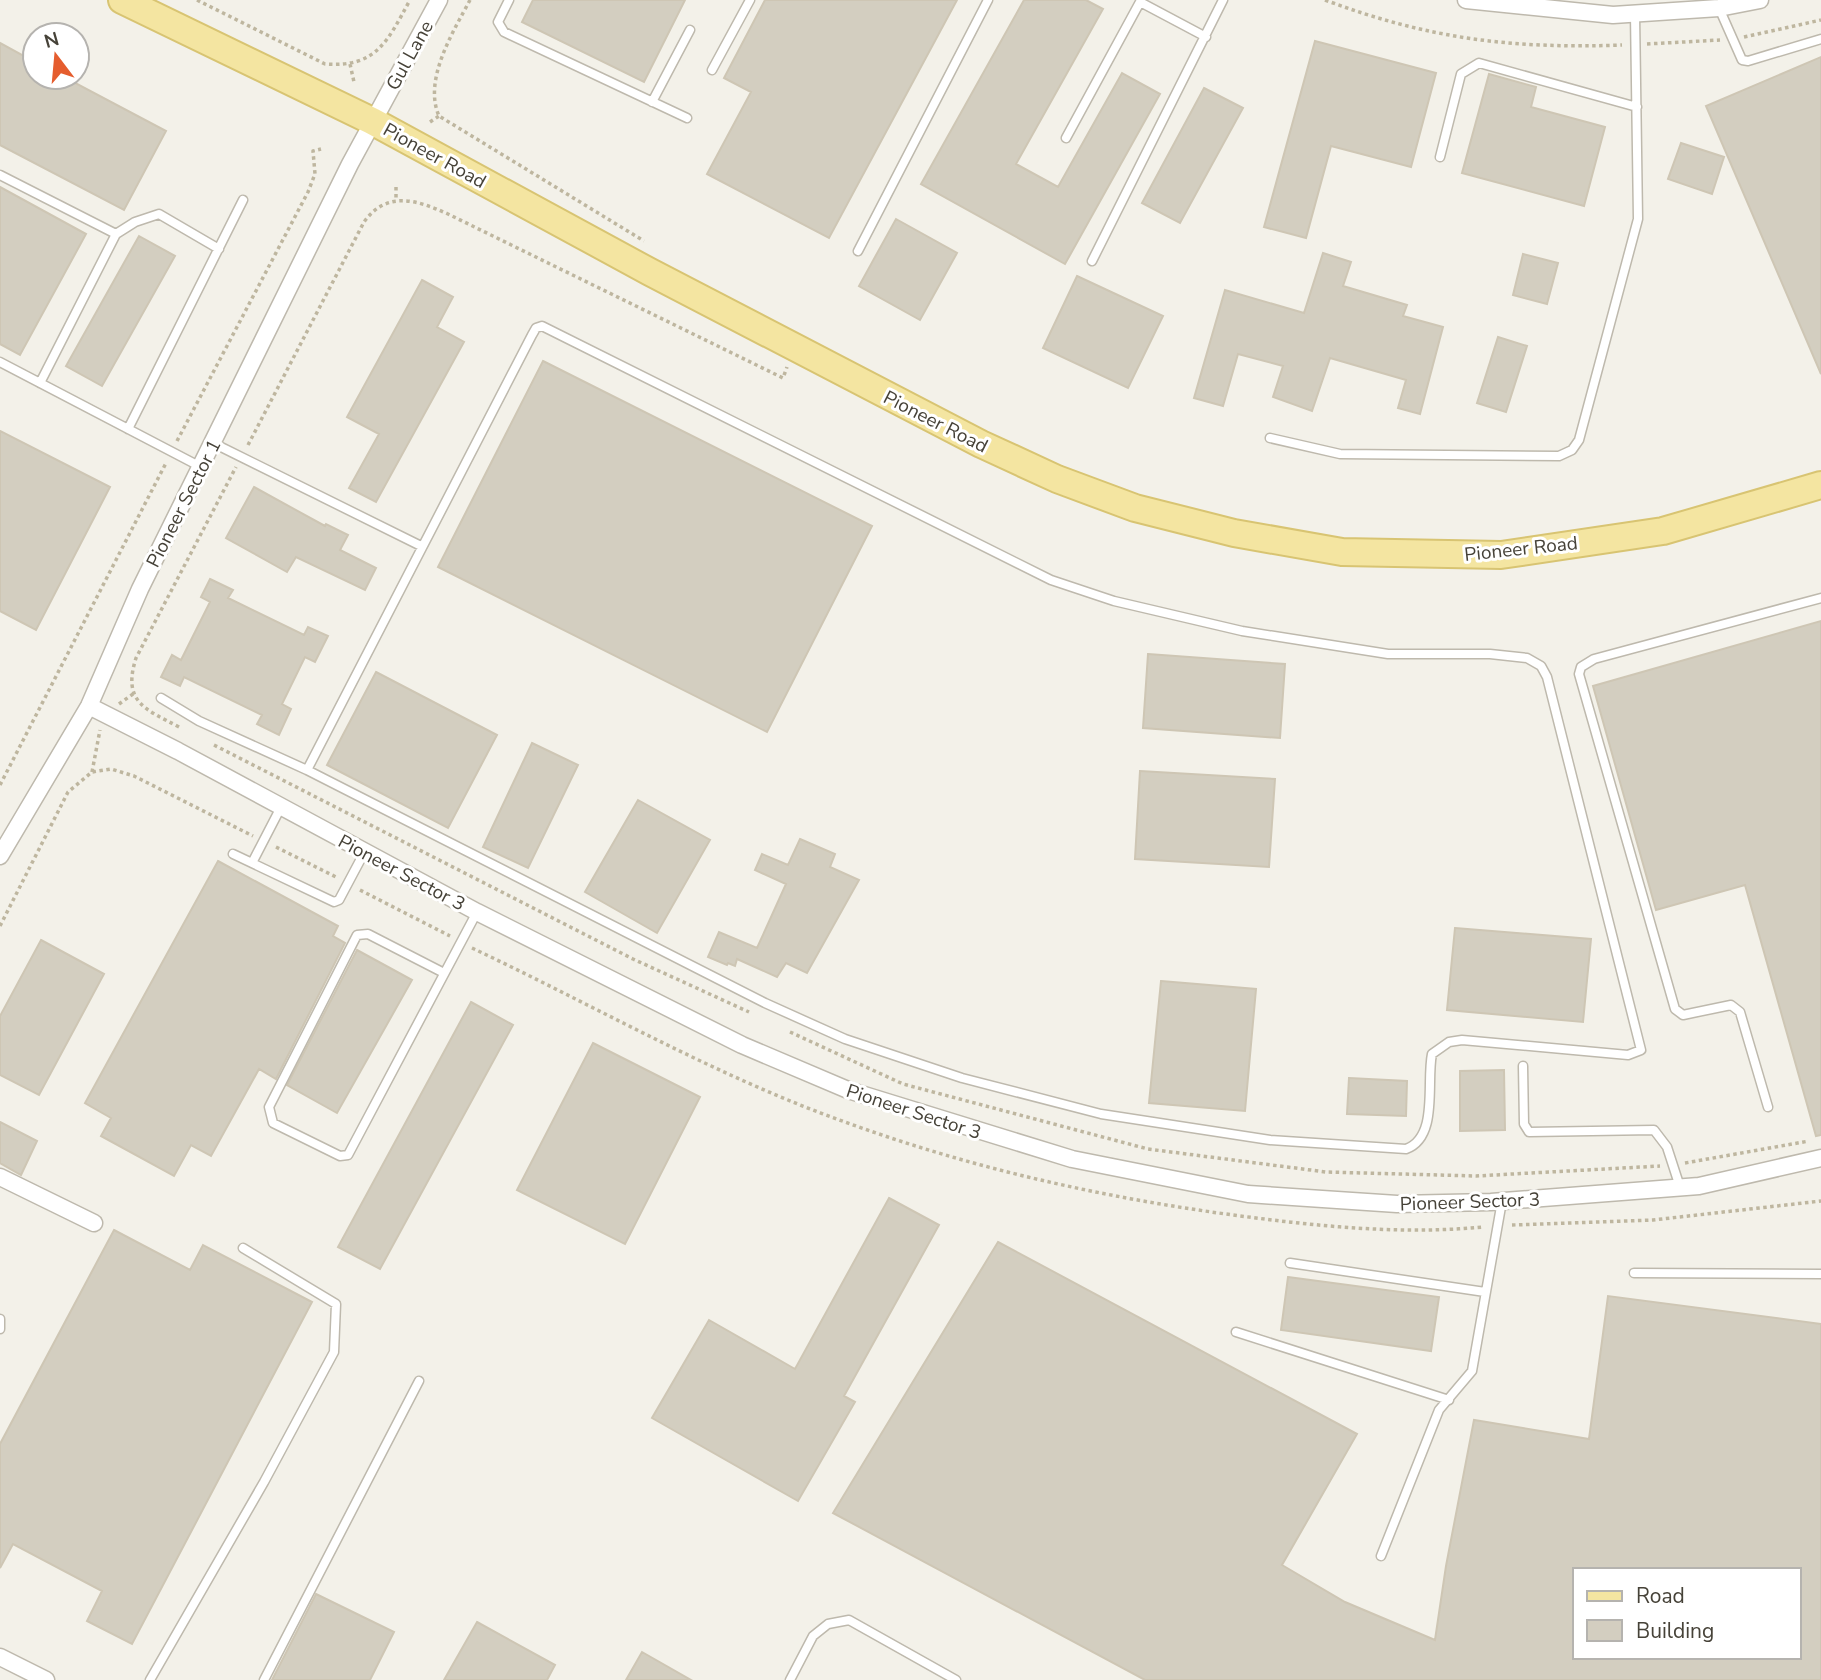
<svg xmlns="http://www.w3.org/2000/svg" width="1821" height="1680" font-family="'Nunito Sans',sans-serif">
<rect width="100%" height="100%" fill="#f3f1e9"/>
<path fill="#d3cec0" stroke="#cec6b4" stroke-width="2" fill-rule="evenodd" d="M533,0h152l-41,82 -122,-60z
M765,0h192l-128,238 -122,-64 44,-82 -27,-14z
M1024,0h62l17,9 -87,155 42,23 64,-114 38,21 -95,170 -144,-80z
M1315,41l121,32 -25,94 -80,-21 -25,92 -42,-11z
M0,43l35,19v15h29l102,54 -42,79 -124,-65z
M1821,57v317l-115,-268z
M1489,74l47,13 -5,20 74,20 -21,79 -122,-33z
M1204,88l39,20 -63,115 -38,-20z
M1681,143l43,14 -12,37 -44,-15z
M0,187l86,47 -66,121 -20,-11z
M896,219l61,34 -37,67 -61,-34z
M139,236l36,20 -73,130 -36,-20z
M1323,253l28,9 -8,24 64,19 -4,11 40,11 -23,87 -22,-6 8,-28 -76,-22 -18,53 -39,-14 10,-31 -45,-12 -15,52 -29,-8 31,-108 79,23z
M1523,254l35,9 -11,41 -34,-9z
M1077,276l86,40 -35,72 -85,-40z
M422,280l31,17 -16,30 27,15 -88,160 -27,-14 30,-54 -32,-17z
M1498,337l29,9 -21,66 -29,-9z
M543,361l329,165 -105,206 -329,-165z
M0,431l110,56 -74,143 -36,-19z
M254,487l71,39 1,-2 22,11 -8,15 36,18 -11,22 -69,-33 -9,15 -61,-34z
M210,579l23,11 -5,8 76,37 4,-8 20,9 -13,26 -10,-5 -23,47 9,5 -12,26 -22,-11 5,-9 -78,-38 -4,9 -19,-9 11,-22 9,5 29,-58 -9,-5z
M1821,621v514l-5,1 -71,-251 -89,25 -63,-224z
M1148,654l137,10 -5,74 -137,-10z
M376,672l121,63 -49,93 -121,-63z
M532,743l46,22 -50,103 -45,-21z
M1140,771l135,8 -6,88 -134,-8z
M638,800l72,40 -53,93 -72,-41z
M800,839l35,15 -5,13 29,13 -52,93 -21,-10 -9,14 -40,-18 -2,7 -7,-3 -1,2 -19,-8 11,-25 38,16 29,-64 -31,-14 7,-16 26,11z
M218,861l120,65 -5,10 12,7 -69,136 -17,-10 -48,87 -20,-11 -17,31 -73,-40 10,-18 -26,-15z
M1455,928l136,11 -8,83 -136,-12z
M41,940l63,34 -65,121 -39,-20v-59z
M357,950l55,30 -75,133 -50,-28z
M1161,981l95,8 -11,122 -96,-8z
M471,1002l42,23 -133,244 -42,-22z
M593,1043l107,54 -75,147 -108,-54z
M1504,1070l1,60 -45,1v-60z
M1349,1078l58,3 -1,35 -59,-2z
M0,1122l37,19 -16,34 -21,-12z
M889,1198l50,27 -95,171 11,6 -57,99 -146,-83 57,-98 86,49z
M114,1230l76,40 13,-25 109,57 -180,342 -45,-23 15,-30 -89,-47 -13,24v-124z
M998,1242l359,192 -75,131 63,37 90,38 11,-74 28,-146 115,19 19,-143 213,28v356h-676l-312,-167zM1574,1570h224v87h-224z
M1288,1277l151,20 -8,54 -150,-21z
M316,1594l78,38 -24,48h-98z
M477,1622l78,43 -8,15h-103z
M642,1652l49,28h-65z"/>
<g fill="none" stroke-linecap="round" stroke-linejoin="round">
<defs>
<path id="lane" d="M509,0l-11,22 6,10 183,86
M1719,8l23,52 6,1 73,-22
M712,70l38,-70
M652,102l38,-72
M1066,138l74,-136 66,35
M1440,157l21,-83 18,-11 158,44
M0,175l116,59
M858,251l130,-251
M1092,261l131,-261
M0,362l201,105
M40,383l76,-149 19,-12 24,-8 60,35
M128,429l115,-229
M1270,438l70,16 219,2 13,-6 7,-10 59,-221 -3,-205
M213,443l208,103
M161,698l38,23 108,49 458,233 80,36 117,39 139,36 169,26 136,9c33,-12 20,-67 26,-95l17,-12 13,-2 166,15 13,-5 -94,-373 -6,-11 -14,-8 -37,-4h-102l-146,-23 -128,-30 -63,-21 -509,-254 -6,2 -4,7 -225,435
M233,854l101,48 5,-2 25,-47
M252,863l29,-56
M444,973l-76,-39 -11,1 -88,172 4,16 67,33 8,-1 129,-243
M1523,1066l1,58 5,8 125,-2 13,17 13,40
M1768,1107l-28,-95 -9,-7 -48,10 -8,-6 -96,-335 2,-7 13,-8 227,-61
M1290,1263l195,29
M1634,1273l187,1
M0,1319v10
M1236,1332l213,68
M1381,1556l58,-146 33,-39 30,-170
M150,1680l114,-198 70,-130 2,-48 -93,-56
M264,1680l155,-299
M790,1680l23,-44 15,-12 21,-4 107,60"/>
<path id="street" d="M1466,0l147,15 106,-7 41,-8
M89,706l89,45 299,161 265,133 106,45 224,69 176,35 149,10 94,-2 208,-16 122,-28
M0,856l89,-150 51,-117 210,-425 89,-164
M0,1177l94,46
M0,1657l46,23"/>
<path id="primary" d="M122,0l250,121 278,151 331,172 76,35 78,29 99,25 108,19 159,3 162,-24 158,-46"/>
</defs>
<use href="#lane" stroke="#beb9ad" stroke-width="11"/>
<use href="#street" stroke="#beb9ad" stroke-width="19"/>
<use href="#primary" stroke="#d8c472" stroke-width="30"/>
<path stroke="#beb69f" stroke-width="3.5" stroke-dasharray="3.5 3.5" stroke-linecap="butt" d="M197,0l128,64c52,4 63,-24 85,-64
M470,0c-17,32 -47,80 -31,116l205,125
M1325,0c104,39 187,49 297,45
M1744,37l77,-17
M1647,44l73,-4
M350,64l4,18
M430,122l9,-6
M396,187v12
M177,441l131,-249 7,-18 -2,-23 8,-2
M248,445l116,-223c23,-32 53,-22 84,-8l335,164 4,-11
M119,704l14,-10
M179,727c-34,-18 -57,-25 -43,-69l100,-191
M214,745l419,214 116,53
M92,772l8,-42
M0,785l166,-322
M276,847l62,31
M360,890l90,46
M0,926l68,-134 24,-20 19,-3 23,7 119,60
M472,948c123,58 244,128 373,174 126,46 255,75 388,93 83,11 167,20 250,12
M790,1032l113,52 245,65 178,23 150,4 184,-10
M1685,1163l124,-22
M1512,1225l141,-5 168,-19"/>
<use href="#lane" stroke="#fff" stroke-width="8"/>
<use href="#street" stroke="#fff" stroke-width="16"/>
<use href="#primary" stroke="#f4e5a1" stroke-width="26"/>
</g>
<g text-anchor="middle" stroke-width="6" stroke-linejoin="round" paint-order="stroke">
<g font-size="19" fill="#464238" stroke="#fff">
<text transform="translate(409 55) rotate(-61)" y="7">Gul Lane</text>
<text transform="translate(435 155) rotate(29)" y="7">Pioneer Road</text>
<text transform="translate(936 421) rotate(27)" y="7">Pioneer Road</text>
<text transform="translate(183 503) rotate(-63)" y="7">Pioneer Sector 1</text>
<text transform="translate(1521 548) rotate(-6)" y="7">Pioneer Road</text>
<text transform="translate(402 872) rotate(28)" y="7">Pioneer Sector 3</text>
<text transform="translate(914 1111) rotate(18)" y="7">Pioneer Sector 3</text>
<text transform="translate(1470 1201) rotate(-2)" y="7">Pioneer Sector 3</text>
</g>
</g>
<rect x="1573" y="1568" width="228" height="91" fill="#ffffff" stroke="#b5b3af" stroke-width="2"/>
<rect x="1587" y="1591" width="35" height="10" fill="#f4e5a1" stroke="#b5b3af" stroke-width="2"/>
<text x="1636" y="1603" font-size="21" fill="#464238">Road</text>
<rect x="1587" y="1620" width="35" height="21" fill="#d3cec0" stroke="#b5b3af" stroke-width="2"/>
<text x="1636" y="1638" font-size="21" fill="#464238">Building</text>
<g transform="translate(56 56) rotate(344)"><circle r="33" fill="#ffffff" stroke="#b5b3af" stroke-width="2"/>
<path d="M0-5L12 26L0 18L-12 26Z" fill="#e55d2e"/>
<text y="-10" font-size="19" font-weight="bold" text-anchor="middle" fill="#464238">N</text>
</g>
</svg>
